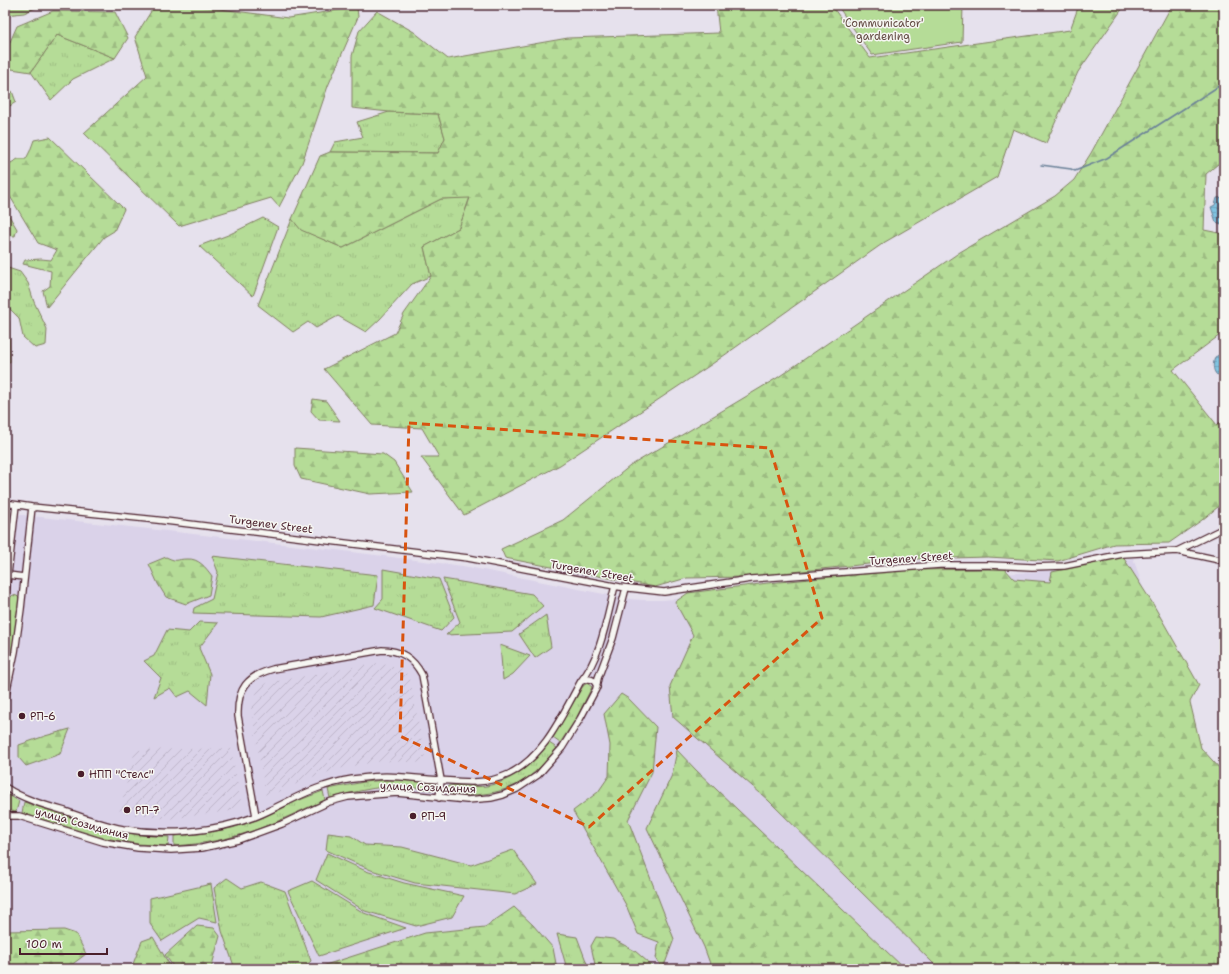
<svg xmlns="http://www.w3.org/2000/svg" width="1229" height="974" font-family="'Shantell Sans',sans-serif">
<defs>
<pattern id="industrial-furrows" width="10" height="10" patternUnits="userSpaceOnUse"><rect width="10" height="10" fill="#dad2e9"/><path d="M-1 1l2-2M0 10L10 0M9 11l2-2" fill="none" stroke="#bdb4c8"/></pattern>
<pattern id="grass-tufts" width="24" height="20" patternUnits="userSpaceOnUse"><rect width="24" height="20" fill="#b5dc97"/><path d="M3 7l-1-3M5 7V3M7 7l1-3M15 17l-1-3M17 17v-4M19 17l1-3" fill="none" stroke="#9dbc82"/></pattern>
<pattern id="forest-firs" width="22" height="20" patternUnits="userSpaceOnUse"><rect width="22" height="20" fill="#b5dc97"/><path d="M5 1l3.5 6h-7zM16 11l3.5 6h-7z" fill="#9dbc82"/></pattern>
<pattern id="water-rules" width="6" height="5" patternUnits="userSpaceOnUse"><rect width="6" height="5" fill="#7fc3e0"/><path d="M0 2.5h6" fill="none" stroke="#6fa7c0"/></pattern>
</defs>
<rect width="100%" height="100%" fill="#e6e1ed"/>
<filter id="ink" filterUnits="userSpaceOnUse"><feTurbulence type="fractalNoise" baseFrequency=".025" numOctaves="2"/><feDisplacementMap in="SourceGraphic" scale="8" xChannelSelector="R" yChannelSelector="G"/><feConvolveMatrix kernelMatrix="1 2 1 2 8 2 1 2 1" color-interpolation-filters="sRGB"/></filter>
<g filter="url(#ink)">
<path fill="#dad2e9" d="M5,513l331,37 127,16 166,33 15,1h18l394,-30 77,-12 91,268v143h-1219z"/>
<path fill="url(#industrial-furrows)" d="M375,663l26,4 9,11 16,85 -43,-2 -37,6 -31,9 -49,21 -15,-88 6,-18 10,-8z
M231,748l11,59 -12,4 -62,8 -49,-6 16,-63z"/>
<path fill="url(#grass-tufts)" stroke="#807e61" d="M5,5h37l-18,8 -19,2z
M416,5h42l-4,3h-27z
M57,35l58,23 -42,21 -22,21 -20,-28z
M389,112l49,2 7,24 -7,15 -108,-1 5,-10 28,-5 -6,-15z
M470,197l-11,31 -35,19 7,29 -19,8 -32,35 -14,13 -28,-16 -22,12 -8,-6 -15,10 -35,-27 34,-86 10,11 41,18 98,-49z
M263,218l15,9 -25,69 -54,-50 29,-11z
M5,267l15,5 8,11 6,19 13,27 -1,16 -11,3 -12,-11 -4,-19 -8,-8 -6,-2z
M212,556l166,19 -4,30 -53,12 -128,-4 1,-5 18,-9 6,-27z
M383,569l56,10 15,38 -13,14 -66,-23 8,-9z
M443,579l89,15 11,12 -31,26 -66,3 14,-13z
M13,595l4,1 2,2 -6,46 -6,28 -2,-1v-42l5,-31z
M546,615l5,32 -16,11 -16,-24z
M199,622l19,1 -19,25 11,26 -3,31 -17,-14 -13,6 -7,-9 -16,9 7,-19 -17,-17 10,-5 13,-26 22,2z
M500,645l30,11 -17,18 -10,6z
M587,683l5,4 -15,30 -17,26 -7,-5 30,-52z
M549,743l8,5c-25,31 -43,44 -83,47 -8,0 -20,2 -27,-3l-1,-3 2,-3c13,-2 26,2 38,0 26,-4 48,-23 63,-43z
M385,780h13l35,3 4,2 -5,5c-12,-1 -23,-4 -34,-4 -19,0 -49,7 -68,12l-2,-9 36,-7z
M323,791l2,9c-22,9 -44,21 -67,29 -27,10 -55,15 -84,17v-10l25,-2 33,-6 25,-8 40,-19z
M5,793l14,8 -3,11 -11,-2z
M24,802l79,26 36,7 30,2 -1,9 -30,-2 -38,-7 -78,-24z
M328,833l23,3 14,9 37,2 69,18 42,-15 24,34 -22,10 -100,-11 -44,-13 -45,-20z
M327,853l39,18 38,12 60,13 -12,21 -36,9 -51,-15 -49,-31z
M227,878l15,10 19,-6 24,9 26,70 -9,8h-67l-13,-38 -8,-43z
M312,881l52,32 42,15 -87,28 -31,-65z
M211,884l6,38 -18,-4 -37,23 -12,-17v-26z
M557,934l20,3 12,32h-22z
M153,937l19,32h-41l11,-28z"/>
<path fill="url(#forest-firs)" stroke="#807e61" d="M155,5h35l98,13 69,-11 1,10 -30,69 -26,77 -23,44 -8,-9 -92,28 -95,-93 63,-57 -12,-39z
M716,5h115l39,53 200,-28 9,-25h46l-47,67 -32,71 -33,-14 -16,48 -112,65 -173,122 -152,101 -96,50 -43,-58h18l-17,-29 -50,-3 -48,-56 71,-36 9,-19 27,-38 -7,-29 35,-19 11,-30 -29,1 -98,49 -42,-18 -9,-11 28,-63 10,-4 108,1 7,-15 -7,-24 -49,-2 -37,-4v-52l7,-25 18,-20 37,21 34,27 120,-21 151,-5z
M1172,5h52v154l-18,15 -2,56 20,4v98l-51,38 44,55 7,-7v84l-22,18 -33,23 -55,1 -56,17 -70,-4 -72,2 -171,18 -58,1 -32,9 -150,-29 -4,-9 62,-29 67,-54 147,-88 183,-126 95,-56 19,-16 17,-27z
M53,11l62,1 13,26 -13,20 -58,-23 -26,37 -26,-4v-15l12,-27z
M12,91l4,11 -11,7v-17z
M50,137l74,72 -10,22 -10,6 -57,70 -4,-16 7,-5 1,-15 -28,-7 2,-4 16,-1 10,1 6,-10 -19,-7 -33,-55v-19l4,-5 9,-5h8l4,-8 4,-11z
M5,209l12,20 -2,7 -10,-1z
M5,320l4,1 1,41 -5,-1z
M313,399l13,2 14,20 -21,-1 -8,-9z
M295,448l88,6 11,8 19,30 -43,2 -69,-15 -6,-13z
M166,557c13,6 9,2 21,2 12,-1 19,9 25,17l-3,19 -23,9 -20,-7 -8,-13 -9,-20z
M1123,557l30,47 46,81 -9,17 11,46 23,25v196h-285l-171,-169 -95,-83 -3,-31 23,-51 -18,-33 13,-9 80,-10 138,-13 99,-1 9,10 36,3 2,-10z
M621,694l8,5 27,28 -4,45 -24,48 46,119 -11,30 -7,-11 3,-16 -21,-8 -12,-29 -53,-94 25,-19 11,-16 1,-31 -6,-31z
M70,729l-10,25 -34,12 -7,-8v-13l26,-9z
M677,750l19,20 209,199h-193l-8,-22 -57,-119 25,-53z
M514,907l19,18 20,23 4,21h-238l3,-3 103,-33 60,-6z
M197,926l17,2 6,8 -9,33h-36l-10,-14z
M64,930l12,4 10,20 -20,15h-61v-38z
M596,937l17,2 22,12 21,18h-60l-5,-23z"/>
<path fill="#b5dc97" stroke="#807e61" d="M837,5h126l-1,37 -90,13z"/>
<path fill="url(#water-rules)" stroke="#6a8198" d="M1224,197v25l-3,2 -5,-2 -5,-15 4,-2 2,-7z
M1219,355l5,6v10l-7,4c-5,-5 -4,-12 -2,-18z"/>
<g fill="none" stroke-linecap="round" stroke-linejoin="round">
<path stroke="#6a8198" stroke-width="1.5" d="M1041,165l30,4 4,2 32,-13 112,-72 5,-5"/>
<defs>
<path id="minor" d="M5,503l27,4 125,13 311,38 152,29 44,5 87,-13 189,-14h49l43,2 32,-1 59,-12 54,-3 47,10
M1177,551l47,-23
M8,575l16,2
M5,600l11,-95
M582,681c7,-4 13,-2 15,6
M5,699l10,-47 6,-43 11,-102
M5,787c18,12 39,18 60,24 19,7 38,14 58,18 44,7 92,3 134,-13 22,-9 44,-23 67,-30 12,-4 26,-7 38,-8 25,-4 52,0 77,2 25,2 47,5 70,-6 36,-18 53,-59 72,-93 20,-24 26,-64 34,-95
M5,816h14l84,26 35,6 33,2 31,-2 36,-8 44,-16 47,-22 19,-5 49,-4 70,7 24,-2 12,-3 14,-6 21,-14 24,-27 18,-29 16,-30 2,-11 15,-40 13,-50
M256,816l-18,-100c-1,-27 9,-40 35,-47l109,-19c19,0 31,8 40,25l19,105 -2,18"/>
</defs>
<use href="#minor" stroke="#4a1f2b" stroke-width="8"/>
<use href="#minor" stroke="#f6f6f2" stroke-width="5.5"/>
</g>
</g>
<path fill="none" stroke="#d8530f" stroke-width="3" stroke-dasharray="8 5" stroke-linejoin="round" d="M409,423l361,25 52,170 -233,209 -189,-91z"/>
<g fill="#4a1f2b" stroke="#f6f6f2" stroke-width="1.5">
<circle cx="22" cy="716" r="4"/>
<circle cx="81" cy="774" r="4"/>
<circle cx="127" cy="810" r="4"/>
<circle cx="413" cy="816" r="4"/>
</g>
<g text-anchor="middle" stroke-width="3" stroke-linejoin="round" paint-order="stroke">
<g font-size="11" fill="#654e46" stroke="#f6f6f2">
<text x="883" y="27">'Communicator'<tspan x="883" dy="13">gardening</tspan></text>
</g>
<g font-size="11" fill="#4a1f2b" stroke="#f6f6f2">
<text transform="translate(271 524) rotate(7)" y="4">Turgenev Street</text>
<text transform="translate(911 558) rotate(-4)" y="4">Turgenev Street</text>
<text transform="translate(592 571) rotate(10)" y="4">Turgenev Street</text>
<text transform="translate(428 787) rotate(2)" y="4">улица Созидания</text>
<text transform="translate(82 823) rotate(15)" y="4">улица Созидания</text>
</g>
<g font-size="11" fill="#4a1f2b" stroke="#f6f6f2" text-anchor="start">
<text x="30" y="720">РП-6</text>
<text x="89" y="778">НПП "Стелс"</text>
<text x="135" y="814">РП-7</text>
<text x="421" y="820">РП-9</text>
</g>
</g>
<rect width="1229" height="974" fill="none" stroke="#f6f6f2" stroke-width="20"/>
<rect x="10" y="10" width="1209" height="954" fill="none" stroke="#4a1f2b" stroke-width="1.5" filter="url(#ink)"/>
<path d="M20 948v6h87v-6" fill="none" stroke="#4a1f2b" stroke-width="2"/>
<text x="26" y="948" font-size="12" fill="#4a1f2b" stroke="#f6f6f2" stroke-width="3" paint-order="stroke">100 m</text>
</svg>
